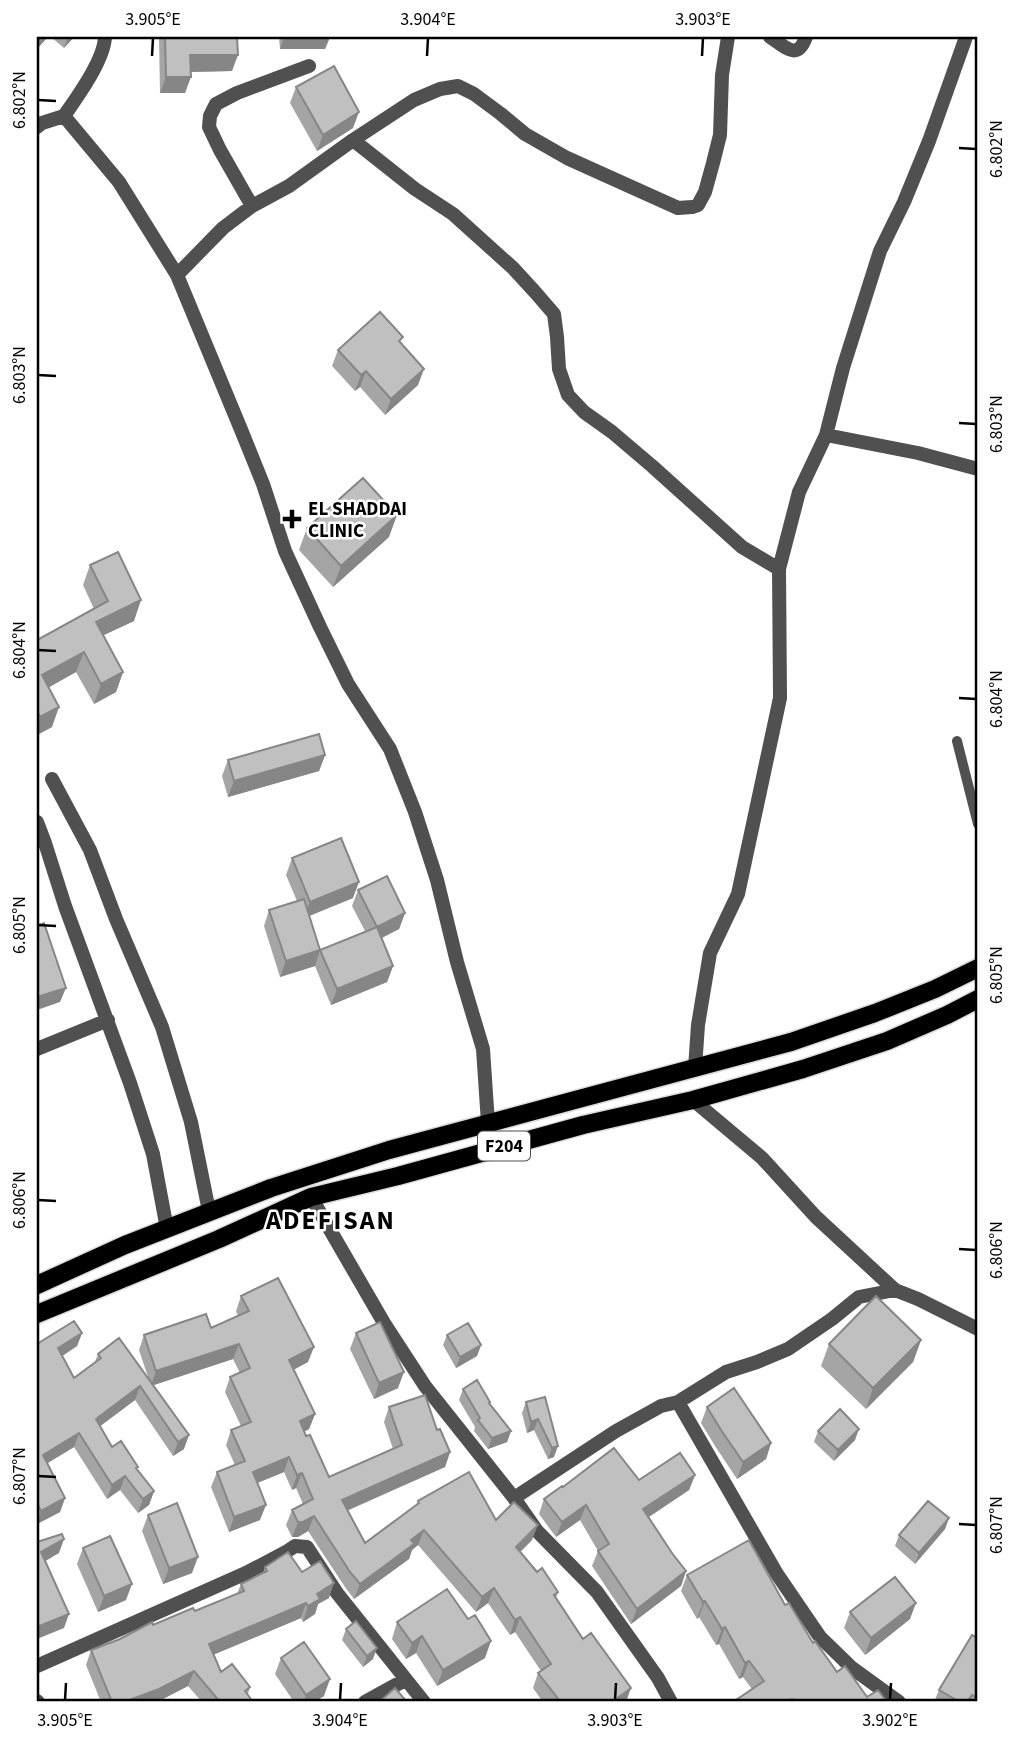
<svg xmlns="http://www.w3.org/2000/svg" width="1015" height="1739" font-family="'Source Sans 3',sans-serif">
<rect width="100%" height="100%" fill="#fff"/>
<g fill="none" stroke-linecap="round" stroke-linejoin="round">
<defs>
<path id="primary" d="M37,1285l88,-40 146,-57 118,-38 402,-108 84,-29 60,-24 43,-21
M37,1314l182,-75 92,-42 87,-21 185,-51 110,-25 110,-31 84,-28 60,-26 31,-16"/>
</defs>
<use href="#primary" stroke="#dbdbdb" stroke-width="21"/>
<path stroke="#505050" stroke-width="10" d="M957,741l21,83"/>
<path stroke="#505050" stroke-width="14" d="M105,37c-1,23 -27,59 -41,79l55,66 58,93 65,157 21,52 22,67 35,76 28,57 42,65 25,63 22,68 20,82 26,87 5,74
M770,37c15,9 27,25 36,0
M37,127l5,-4 22,-7
M353,140l62,49 38,25 60,54 22,24 19,22 3,23 2,32 9,26 16,17 28,20 40,34 90,81 37,22
M252,206l-32,-56 -11,-23 1,-11 6,-12 21,-11 72,-27
M177,275l46,-47 29,-22 37,-20 64,-46 61,-40 26,-11 18,-3 16,8 27,20 24,20 42,24 111,50 14,-1 6,-2 7,-13 8,-29 7,-28 2,-60 6,-38
M826,435l92,18 60,16
M52,779l38,71 26,69 46,108 29,95 18,89
M37,822l8,21 20,63 65,177 23,71 14,75
M37,1049l71,-29
M695,1068l3,-43 12,-72 28,-59 42,-196 -1,-129 20,-77 27,-57 17,-67 37,-117 24,-49 25,-61 37,-104
M693,1100l69,58 54,59 79,73 23,9 60,30
M311,1197l73,126 41,63 89,112 23,33 60,61 61,86 13,24
M678,1402l99,172 43,63 32,31 47,34
M514,1498l102,-67 45,-25 17,-4 48,-30 31,-10 31,-13 44,-30 27,-22 36,-7
M37,1666l209,-93 40,-21 9,-6 12,1 30,46 87,109
M37,1701l1,1
M365,1702l40,-22"/>
<use href="#primary" stroke="#000" stroke-width="18"/>
</g>
<path fill="#a5a5a5" d="M51,37h23l-10,11z
M159,37h78l-5,34 -41,1 -6,21h-25z
M279,37h51l-5,12h-45z
M296,87l57,41 -36,23 -27,-48z
M401,343l17,42 -33,30 -25,-28 -5,4 -23,-25 6,-16z
M307,528l82,9 -56,50 -34,-37z
M90,565l44,56 -31,14 20,37 -7,20 -22,12 -18,-32 -27,15 3,40 -15,8v-95l57,-31 -11,-24z
M325,755l-6,16 -91,26 -6,-21 6,-16z
M292,858l61,40 -44,18 11,34 45,-19 -13,-25 6,-16 47,23 -6,16 -17,9 11,28 -6,16 -56,23 -16,-39 -35,11 -16,-51 5,-16 28,-9 -11,-26z
M241,1296l67,66 -14,7 21,45 -6,15 -5,3 25,45 64,-28 -9,-27 5,-15 48,23 13,22 -5,15 -98,44 18,32 51,-38 2,-4 78,19 36,20 -12,12 17,20 21,20 -2,6 27,41 43,63h-83l-10,-14 5,-15 3,-2 -26,-39 -5,3 -22,-32 -12,9 -58,-67 -6,5 -3,9 -55,40 -9,-12 -37,-56 -10,6h-6l-6,-12 6,-15 11,-6 -7,-16 -4,2 -8,-18 -27,11 3,37 -31,12 -18,-45 6,-15 18,-7 -9,-20 5,-15 10,-4 -16,-34 5,-15 10,-4 -7,-14 -80,26 31,64 -11,7 -38,-56 -35,26 12,21 25,22 17,22 -5,14 -11,8 -18,-23 -13,9 -33,-52 -27,16 18,35 -5,14 -23,12v-180l45,-11 -5,13 -15,10 12,22 20,-14 4,-10 50,23 -9,-27 5,-15 67,-7 27,-12 -2,-5z
M356,1333l42,55 -24,11 -24,-50z
M447,1335l34,10 -4,11 -21,12 -13,-23z
M921,1340l-8,22 -47,47 -45,-43 8,-22z
M463,1389l48,42 -4,11 -19,7 -14,-18 1,-4 -16,-27z
M545,1397l9,60 -6,2 -14,-29 -7,3 -5,-20 4,-11z
M707,1407l64,36 -5,16 -29,20 -22,-33 -14,-23z
M818,1431l37,9 -21,21 -20,-19z
M695,1475l-6,15 -40,27 23,36 14,18 -5,15 -50,38 -39,-58 6,-15 -18,-31 -24,17 -17,-23 5,-15 19,-12z
M148,1515l44,58 -29,11 -21,-53z
M949,1518l-4,11 -30,35 -20,-18 4,-11z
M83,1548l43,52 -28,12 -21,-48z
M265,1567l37,5 27,26 -11,6 -3,10 -12,8 -2,-4 -88,37 8,17 29,15 -2,7 5,8h-51l-14,-16 -31,16h-56l-15,-37 5,-15 62,-25 42,-14 42,-17 4,-10 22,-11z
M687,1575l98,30 28,38 24,29 30,25 20,5h-154l19,-13 -9,-12 -4,2 -20,-35 -3,1 -17,-28 -2,2 -16,-28z
M978,1594v11l-3,-2z
M850,1612l60,7 -45,36 -21,-27z
M397,1622l88,36 -48,28 -21,-33 -10,6 -14,-20z
M346,1629l27,30 -10,8 -21,-27z
M978,1638v64h-44l5,-12z
M281,1658l43,38 -10,6h-20l-19,-28z"/>
<path fill="#868686" d="M39,37h9l-11,12v-10z
M68,37h6l-10,11z
M284,37h46l-5,12h-45z
M190,55h48l-6,16 -47,1z
M166,77h25l-6,16h-25z
M359,112l-6,16 -36,23 6,-16z
M424,369l-6,16 -33,30 6,-16z
M366,371l-6,16 -5,4 6,-16z
M397,515l-8,22 -56,50 8,-21z
M141,600l-7,21 -45,21 7,-20z
M84,652l-8,20 -39,22 5,-19z
M123,672l-7,20 -22,12 7,-20z
M59,707l-7,20 -15,8v-9l3,-9z
M325,755l-6,16 -91,26 6,-16z
M359,882l-6,16 -49,20 6,-16z
M405,913l-6,16 -28,14 6,-16z
M320,950l-5,16 -35,11 6,-16z
M393,966l-6,16 -56,23 6,-16z
M66,988l-6,14 -23,8v-13z
M82,1333l-5,13 -24,16 5,-14z
M921,1340l-8,22 -47,47 7,-21z
M239,1344l-6,15 -82,27 5,-15z
M481,1345l-4,11 -21,12 4,-11z
M314,1347l-6,15 -24,13 5,-15z
M404,1372l-6,16 -24,11 5,-16z
M140,1386l-5,14 -44,33 5,-14z
M315,1414l-6,15 -14,7 5,-15z
M538,1419l-4,11 -7,3 4,-11z
M859,1429l-4,11 -21,21 4,-11z
M511,1431l-4,11 -19,7 4,-11z
M79,1433l-5,14 -36,22 5,-14z
M189,1435l-5,14 -11,7 5,-14z
M771,1443l-5,16 -29,20 6,-17z
M558,1446l-4,11 -6,2 4,-11z
M450,1452l-5,15 -109,48 6,-15z
M289,1457l-5,15 -37,15 6,-15z
M302,1473l-6,15 -4,2 5,-15z
M695,1475l-6,15 -51,34 5,-15z
M125,1476l-5,14 -13,9 5,-14z
M154,1491l-5,14 -11,8 5,-14z
M65,1498l-5,14 -23,12 4,-13z
M266,1505l-6,15 -31,12 5,-15z
M586,1505l-6,15 -24,17 6,-15z
M314,1516l-6,15 -10,6h-6l6,-15z
M949,1518l-4,11 -30,35 4,-11z
M538,1525l-6,15 -22,22 6,-15z
M424,1530l-6,15 -6,5 -3,9 -55,40 6,-15z
M64,1539l-5,14 -22,13 4,-14z
M198,1557l-6,16 -29,11 6,-16z
M686,1571l-5,15 -50,38 6,-15z
M334,1583l-5,15 -11,6 -3,10 -12,8 5,-16 9,-12z
M132,1584l-6,16 -28,12 6,-16z
M494,1588l-6,15 -12,9 6,-15z
M705,1601l-6,16 -2,2 6,-17z
M306,1603l-5,15 -98,41 6,-15z
M916,1603l-6,16 -45,36 6,-17z
M69,1614l-5,14 -27,11v-12z
M520,1617l-5,15 -5,3 5,-15z
M725,1627l-6,17 -3,1 6,-16z
M422,1636l-6,17 -10,6 6,-16z
M491,1641l-6,17 -48,28 6,-16z
M377,1648l-4,11 -10,8 4,-11z
M749,1661l-6,16 -4,2 6,-16z
M194,1671l-6,15 -31,16h-33z
M330,1679l-6,17 -10,6h-10l2,-7z
M631,1688l-5,14h-14z"/>
<path fill="#c0c0c0" stroke="#868686" stroke-width="2" d="M165,37h72l1,18h-48l1,22h-25z
M334,66l25,46 -36,23 -27,-48z
M380,312l23,25 -4,4 25,28 -33,30 -25,-28 -5,4 -23,-25z
M363,478l34,37 -56,51 -34,-38z
M118,552l23,48 -45,22 27,50 -22,12 -17,-32 -42,23 17,32 -19,10 -3,-6v-71l71,-39 -18,-36z
M319,734l6,21 -91,26 -6,-21z
M341,838l18,44 -49,20 -18,-44z
M387,876l18,37 -28,14 -19,-37z
M304,899l16,51 -34,11 -17,-51z
M44,923l22,65 -29,9v-71z
M377,927l16,39 -56,23 -17,-39z
M278,1278l36,69 -25,13 26,54 -15,7 6,15 4,-1 19,42 73,-32 -13,-38 36,-12 12,35 3,-1 10,23 -108,48 23,43 54,-40 -1,-2 51,-29 27,48 18,-18 24,23 -22,22 21,25 5,-4 16,24 -4,3 29,44 8,-6 40,55 -19,14h-57l4,-2 -21,-27 13,-9 -31,-47 -5,3 -21,-32 -12,9 -58,-67 -13,10 3,4 -54,40 -10,-12 -36,-56 -11,6h-5l-6,-12 21,-11 -11,-26 -5,2 -8,-18 -36,15 13,33 -32,12 -17,-45 28,-11 -14,-31 20,-8 -21,-45 20,-9 -11,-24 -83,27 -12,-36 62,-21 5,14 38,-17 -8,-15z
M876,1296l45,44 -48,48 -44,-44z
M74,1321l8,12 -24,15 16,30 27,-20 -3,-4 21,-16 70,97 -11,7 -38,-56 -44,33 16,28 9,-6 17,26 -2,1 18,23 -11,8 -18,-23 -13,9 -33,-52 -36,22 22,43 -24,13 -4,-8v-159z
M380,1322l24,50 -25,11 -23,-50z
M468,1323l13,22 -21,12 -13,-22z
M477,1380l13,22 -1,1 22,28 -19,7 -14,-18 2,-2 -17,-29z
M734,1388l37,55 -28,19 -22,-32 -14,-23z
M545,1397l13,49 -6,2 -14,-29 -7,3 -5,-20z
M840,1409l19,20 -21,21 -20,-19z
M614,1448l25,32 41,-27 15,22 -52,34 29,44 14,18 -49,38 -39,-58 11,-7 -23,-39 -24,17 -18,-23 18,-13 1,1z
M928,1501l21,17 -30,35 -20,-18z
M177,1503l21,54 -29,11 -21,-53z
M62,1534l2,5 -23,13 28,62 -32,13v-85z
M110,1536l22,48 -28,12 -21,-48z
M749,1540l36,65 4,-2 24,40 2,-2 22,31 8,-6 22,31 11,-7 9,12h-93l-2,-3 -5,3h-54l31,-21 -15,-20 -4,2 -20,-36 -3,2 -17,-28 -2,1 -16,-27z
M288,1552l14,20 18,-11 14,22 -17,11 3,5 -12,7 -2,-3 -97,41 12,28 11,-8 18,23 -5,4 8,11h-33l-26,-31 -35,18 -35,13h-12l-21,-52 29,-11 32,-17 1,3 40,-17 2,3 49,-20 -3,-7 26,-13 -2,-4z
M895,1577l21,26 -45,35 -21,-26z
M447,1589l21,30 7,-4 16,26 -48,29 -21,-34 -10,7 -15,-21z
M356,1621l21,27 -10,8 -21,-27z
M972,1635l6,3v60l-6,-3 -5,7h-7l-21,-12z
M304,1642l26,37 -24,16 -25,-37z
M395,1688l12,14h-28z"/>
<path fill="none" stroke="#000" stroke-width="2.5" d="M152,56l1,-18M427,56l1,-18M702,56l1,-18M38,100l18,1M959,148l17,1M38,375l18,1M959,423l17,1M38,650l18,1M959,698l17,1M38,925l18,1M959,974l17,1M38,1200l18,1M959,1249l17,1M38,1476l18,1M959,1524l17,1M65,1700l1,-17M340,1700l1,-17M615,1700l1,-17M890,1700l1,-17"/>
<path fill="#000" stroke="#fff" stroke-width="2.5" d="M288.5 508.5h7v7h7v7h-7v7h-7v-7h-7v-7h7z"/>
<g text-anchor="middle" stroke-width="5" stroke-linejoin="round" paint-order="stroke">
<rect fill="#fff" stroke="#4c4c4c" stroke-width="2" x="478" y="1131.5" width="52" height="29" rx="5"/>
<g font-size="18" font-weight="bold" fill="#000">
<text x="504" y="1152">F204</text>
</g>
<g font-size="19" font-weight="bold" fill="#000" stroke="#fff" text-anchor="start">
<text x="308" y="515">EL SHADDAI<tspan x="308" dy="22">CLINIC</tspan></text>
</g>
<g font-size="26" font-weight="bold" letter-spacing="2" fill="#000" stroke="#fff">
<text x="331" y="1229">ADEFISAN</text>
</g>
</g>
<rect width="1015" height="1739" fill="none" stroke="#ffffff" stroke-width="77"/>
<rect x="38" y="38" width="938" height="1662" fill="none" stroke="#000" stroke-width="2.5"/>
<g font-size="18" text-anchor="middle" fill="#000">
<text x="153" y="25">3.905°E</text>
<text x="428" y="25">3.904°E</text>
<text x="703" y="25">3.903°E</text>
<text transform="translate(19 100) rotate(-90)" y="6">6.802°N</text>
<text transform="translate(996 149) rotate(-90)" y="6">6.802°N</text>
<text transform="translate(19 375) rotate(-90)" y="6">6.803°N</text>
<text transform="translate(996 424) rotate(-90)" y="6">6.803°N</text>
<text transform="translate(19 650) rotate(-90)" y="6">6.804°N</text>
<text transform="translate(996 699) rotate(-90)" y="6">6.804°N</text>
<text transform="translate(19 925) rotate(-90)" y="6">6.805°N</text>
<text transform="translate(996 975) rotate(-90)" y="6">6.805°N</text>
<text transform="translate(19 1200) rotate(-90)" y="6">6.806°N</text>
<text transform="translate(996 1250) rotate(-90)" y="6">6.806°N</text>
<text transform="translate(19 1476) rotate(-90)" y="6">6.807°N</text>
<text transform="translate(996 1525) rotate(-90)" y="6">6.807°N</text>
<text x="65" y="1726">3.905°E</text>
<text x="340" y="1726">3.904°E</text>
<text x="615" y="1726">3.903°E</text>
<text x="890" y="1726">3.902°E</text>
</g>
</svg>
